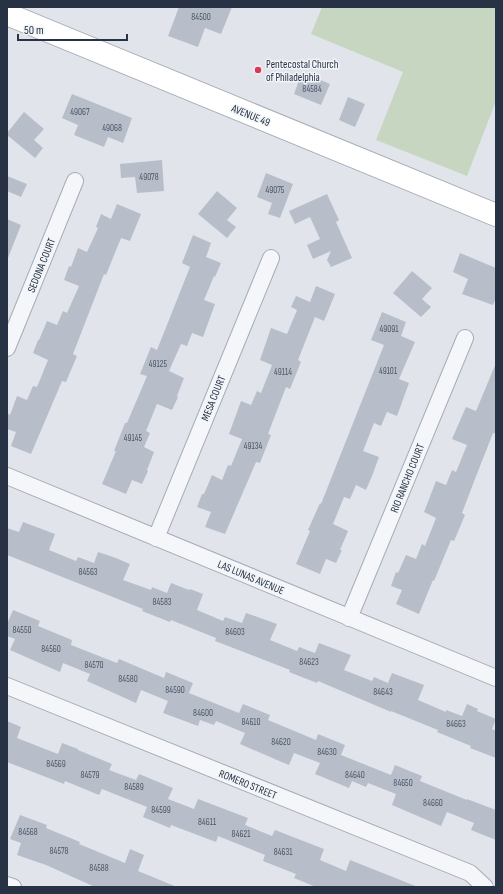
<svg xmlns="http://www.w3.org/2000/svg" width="503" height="894" font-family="'Sofia Sans Condensed',sans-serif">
<rect width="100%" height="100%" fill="#e1e5eb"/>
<path fill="#c7d6c1" d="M322,7h174v94l-29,75 -91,-36 27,-68 -92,-38z"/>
<path fill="#b7bec9" d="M179,7h53l-11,27 -16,-6 -7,19 -30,-11z
M302,72l28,12 -9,21 -27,-11z
M72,94l60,24 -9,25 -15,-6 -4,10 -30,-12 4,-10 -16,-7z
M348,97l17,7 -10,23 -16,-7z
M24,112l20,17 -10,11 9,8 -8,10 -28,-23v-2z
M162,160l2,31 -27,2 -2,-16 -14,1 -1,-14z
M266,173l27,11 -13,34 -12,-4 4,-11 -15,-6z
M7,176l20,8 -6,13 -14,-6z
M217,191l20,17 -10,12 9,7 -9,11 -29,-24z
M327,194l12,26 -3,2 16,36 -21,9 -4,-7 4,-9 -18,8 -6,-14 13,-6 -10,-22 -15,7 -6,-13z
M117,204l24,10 -11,27 -9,-3 -15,37 -2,-1 -31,80 4,2 -11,26 -4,-1 -31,73 -20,-8 5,-14 -9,-3v-16l3,2 7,-19 10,4 6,-14 4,1 11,-27 -15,-7 5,-13h1l8,-19 10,4 6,-14 4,2 12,-27 -15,-6 5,-14 2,1 7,-19 9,4 11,-24 -2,-1 5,-13 10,5z
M7,219l14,6 -13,33h-1z
M193,235l18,8 -5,14 15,6 -6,14 -1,-1 -10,24 11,4 -12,33 -11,-4 -5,13 -6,-2 -12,27 15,7 -7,18 1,1 -6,13 -15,-6 -11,27 4,2 -6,14 10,5 -7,18 1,1 -6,13 -10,-4 -6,14 -24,-10 14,-33h-2l11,-28h2l20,-47 -7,-2 11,-27 6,3 33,-83 -8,-4z
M460,253l36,15v30l-3,7 -31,-11 6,-15 -15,-7z
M412,271l20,17 -10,11 9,8 -10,10 -28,-24z
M316,286l19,8 -11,27 -9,-4 -17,43 3,2 -11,27 -4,-2 -18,47 3,1 -11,28 -4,-1 -31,72 -20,-7 6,-15 -14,-5 5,-13h2l8,-19 10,5 6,-15 3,1 11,-27 -13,-5 12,-33 10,4 6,-14 4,2 11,-28 -12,-5 11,-32 16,6 10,-24 -6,-3 5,-11 14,6z
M382,312l24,10 -5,14 14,6 -16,37 10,4 -12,33 -10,-4 -6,14 -7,-3 -11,28 16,6 -7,19 -6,14 -10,-5 -6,14 -6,-2 -11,27 15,7 -8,19h2l-6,13 -10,-4 -6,15 -24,-10 14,-33 -2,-1 12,-27 1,1 63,-159 -13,-5z
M496,363v71l-3,-1 -18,46 -13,34 3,2 -11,26 -3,-1 -17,41 -1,-1 -14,34 -23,-10 6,-14 -11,-4 5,-14 2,1 8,-18 10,4 6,-15 3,2 11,-28 -12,-6 12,-31 10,4 6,-15 4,2 11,-27 -15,-6 14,-32 10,4z
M23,522l32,12 -6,16 27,11 2,-4 16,6 4,-11 18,6 14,6 -7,16 28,10 1,-3 15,6 4,-10 18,7 1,-1 13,5 -6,16 26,11 2,-4 17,6 4,-10 31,11 -7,16 27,11 2,-4 16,6 4,-10 32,12 -7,15 28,11 2,-4 14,6 4,-10 32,12 -6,15 28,12v-2l16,6 5,-12 11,5 -1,2 19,8 -4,10 4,2v27l-26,-10 1,-2 -34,-14 1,-2 -47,-19v1l-73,-31 -1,2 -28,-11 1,-2 -75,-29 1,-3 -45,-18 -1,2 -28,-11 1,-2 -136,-54v-27l12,4z
M13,610l27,11 -2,5 34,14 -1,5 46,18 2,-4 45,19 2,-6 27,11 -4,10 50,20 4,-9 27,11 -2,5 48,20 2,-6 27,11 -4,10 50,20 4,-10 27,11 -2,5 47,19v-1l29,11v30l-25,-10 3,-7 -27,-11 -6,14 -49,-21 4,-11 -28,-11 -2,4 -14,-6 -3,7 -34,-14 5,-11 -26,-10 -5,12 -12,-5 -37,-16 5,-11 -29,-12 -2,4 -14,-5 -2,6 -35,-13 5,-12 -27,-11 -5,13 -49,-22 3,-7 -27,-11 -3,9 -50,-22 5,-11 -8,-3v-12z
M7,721l14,6 -4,11 41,16 4,-11 16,6v1l34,14 -3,6 27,10 3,-6 34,14 -5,11 26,10 4,-10 50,19 -3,7 27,11 3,-6 49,19 -4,11 26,11 4,-11 68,27h-102l-22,-9 2,-4 -33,-13 2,-6 -47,-19 -2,6 -45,-17 -1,3 -27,-11 4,-10 -45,-18 -3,6 -34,-14 -1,3 -57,-22z
M20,815l27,10 -1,3 34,14 -1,2 46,19 5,-14 14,6 -6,16 39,16h-82l-49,-22 -29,-10 4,-12 -11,-4z"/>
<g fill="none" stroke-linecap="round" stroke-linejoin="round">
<defs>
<path id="street" d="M7,348l68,-167
M7,476l489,202
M156,538l115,-280
M349,618l116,-280
M7,686l463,187 15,14
M7,885l6,2"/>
<path id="secondary" d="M7,14l489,201"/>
</defs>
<use href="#street" stroke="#a5acb6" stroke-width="18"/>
<use href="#secondary" stroke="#a5acb6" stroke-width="24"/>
<use href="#street" stroke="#f4f6f9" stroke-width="16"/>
<use href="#secondary" stroke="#fff" stroke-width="22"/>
</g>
<circle fill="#db3a57" stroke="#f1f4f8" stroke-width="1.5" cx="258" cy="70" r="4"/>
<g text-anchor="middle" stroke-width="3" stroke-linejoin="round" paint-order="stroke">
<g font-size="9" fill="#4b5665">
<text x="201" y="20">84500</text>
<text x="312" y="92">84584</text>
<text x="80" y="115">49067</text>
<text x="112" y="131">49068</text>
<text x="149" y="180">49078</text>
<text x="275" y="193">49075</text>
<text x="389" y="332">49091</text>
<text x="158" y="367">49125</text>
<text x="388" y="374">49101</text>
<text x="283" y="375">49114</text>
<text x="133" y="441">49145</text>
<text x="253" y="449">49134</text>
<text x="88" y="575">84563</text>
<text x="162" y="605">84583</text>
<text x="22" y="633">84550</text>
<text x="235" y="635">84603</text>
<text x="51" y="652">84560</text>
<text x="309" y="665">84623</text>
<text x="94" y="668">84570</text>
<text x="128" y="682">84580</text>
<text x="175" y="693">84590</text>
<text x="383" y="695">84643</text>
<text x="203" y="716">84600</text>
<text x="251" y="725">84610</text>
<text x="456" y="727">84663</text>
<text x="281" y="745">84620</text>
<text x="327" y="755">84630</text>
<text x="56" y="767">84569</text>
<text x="90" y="778">84579</text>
<text x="355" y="778">84640</text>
<text x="403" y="786">84650</text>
<text x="134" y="790">84589</text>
<text x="433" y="806">84660</text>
<text x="161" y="813">84599</text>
<text x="207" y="825">84611</text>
<text x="28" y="835">84568</text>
<text x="241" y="837">84621</text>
<text x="59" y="854">84578</text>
<text x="283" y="855">84631</text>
<text x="99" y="871">84588</text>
</g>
<g font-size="11" fill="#273344" stroke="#f1f4f8" text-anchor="start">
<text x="266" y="68">Pentecostal Church<tspan x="266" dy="13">of Philadelphia</tspan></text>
</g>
<g font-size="11" fill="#273344" stroke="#f1f4f8">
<text transform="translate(251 115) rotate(22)" y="4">AVENUE 49</text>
<text transform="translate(41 265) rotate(-68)" y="4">SEDONA COURT</text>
<text transform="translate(213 398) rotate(-68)" y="4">MESA COURT</text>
<text transform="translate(407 478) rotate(-68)" y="4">RIO RANCHO COURT</text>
<text transform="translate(251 577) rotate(23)" y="4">LAS LUNAS AVENUE</text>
<text transform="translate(248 784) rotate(22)" y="4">ROMERO STREET</text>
</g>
</g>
<rect width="503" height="894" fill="none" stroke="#273344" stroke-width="16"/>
<path d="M18 34v6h109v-6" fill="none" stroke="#273344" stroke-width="2"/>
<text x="24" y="34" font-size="12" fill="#273344" stroke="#f1f4f8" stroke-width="3" paint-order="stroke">50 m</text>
</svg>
